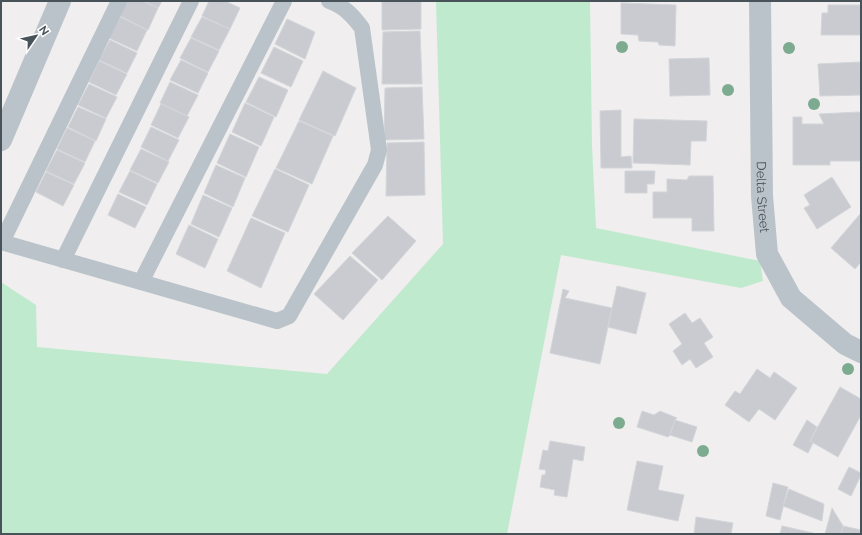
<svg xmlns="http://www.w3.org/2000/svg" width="862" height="535" font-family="Raleway,sans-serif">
<rect width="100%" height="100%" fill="#f0eeee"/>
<path fill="#c0eacd" d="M436,1h154l2,145 4,82 164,33 3,20 -22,7 -180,-33 -54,279h-506v-252l35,23 1,42 290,27 116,-130z"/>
<path fill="#c9cbd0" stroke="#d2d5d9" d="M127,1h15l16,7 -10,22 -28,-14z
M144,1h18l-4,7z
M209,1h16l15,7 -10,21 -28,-13z
M382,1h39v28l-39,1z
M621,3l55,2 -1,41 -16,-1 -1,-3 -19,-1 -1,-6 -17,-1z
M828,5h33v30h-40l1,-22h6z
M120,17l27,13 -10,21 -28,-13z
M202,17l28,12 -11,21 -28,-13z
M287,19l28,13 -10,27 -30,-15z
M420,31l2,53h-40l1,-52z
M191,38l28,13 -11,21 -28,-14z
M110,40l27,13 -10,20 -28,-13z
M274,47l29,14 -12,26 -30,-14z
M709,58l1,37 -40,1 -1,-37z
M181,60l27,13 -10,20 -28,-13z
M99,61l28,13 -11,21 -27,-13z
M860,62l1,33 -41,1 -2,-32z
M323,71l33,17 -21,48 -36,-16z
M259,77l29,13 -12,27 -30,-15z
M170,82l28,13 -11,21 -27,-13z
M89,84l28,13 -11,21 -28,-13z
M422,87l2,52 -40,1 1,-52z
M245,103l29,14 -13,29 -29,-14z
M161,104l28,13 -11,21 -27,-13z
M78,107l28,12 -10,22 -28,-14z
M621,110v47l10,-1 1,12h-31l-1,-57z
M859,112l2,2v47h-31v4h-37v-48h9v7h22l-5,-10z
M634,119l73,2 -1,20h-15l-1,24 -57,-2z
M299,121l34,15 -21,48 -36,-16z
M151,127l28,13 -11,21 -27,-14z
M67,128l28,13 -10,21 -28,-13z
M230,134l29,13 -13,30 -29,-14z
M424,142l1,53 -39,1 1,-53z
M141,149l28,13 -11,21 -28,-13z
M57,150l28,13 -11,21 -28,-13z
M216,165l29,13 -12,29 -29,-14z
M275,169l34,16 -21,47 -36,-16z
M130,171l27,13 -10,21 -28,-13z
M625,171h30l-1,13h-7v9h-22z
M46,172l28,13 -11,21 -27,-14z
M689,176h24l1,55h-22v-13h-39v-26h14v-13l20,1z
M832,177l19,30 -34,22 -13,-21 6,-3 -6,-10z
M118,194l28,13 -11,21 -27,-13z
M203,195l29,13 -13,29 -28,-13z
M861,213v49l-6,7 -24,-21z
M388,216l28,25 -34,39 -30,-27z
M251,218l34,15 -24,55 -34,-17z
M189,225l29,14 -13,29 -29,-14z
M350,256l28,24 -35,40 -29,-26z
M617,286l29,7 -10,41 -28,-7z
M563,289l6,2 -4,7 47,10 -12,56 -50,-11z
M685,313l7,10 8,-5 13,19 -9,6 9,14 -17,11 -6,-9 -8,6 -9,-14 9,-7 -13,-20z
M757,369l13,9 4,-6 23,16 -22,32 -16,-11 -10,13 -24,-17 10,-14 5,3z
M840,387l21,12v16l-23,42 -28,-16z
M642,411l12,4 6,-4 17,7 -2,2 -5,15 -2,2 -31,-10z
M675,420l22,7 -5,15 -22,-7z
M807,420l10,7 -7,14 3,2 -5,10 -15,-8z
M550,441l35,6 -2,14 -10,-2 -6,38 -13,-2 1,-5 -15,-3 2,-12h3l1,-5 -7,-1 4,-19 5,1z
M637,461l26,5 -5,24 26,5 -6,26 -51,-11z
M849,467l12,6v2l-10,21 -13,-7z
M773,483l15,4 -8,33 -14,-4z
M789,489l35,15 -2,17 -39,-15z
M832,508l11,18 -2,8h-16z
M696,517l37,6 -2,11h-37z
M782,526l31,7 -1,1h-32z
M843,526l18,4v4h-20z"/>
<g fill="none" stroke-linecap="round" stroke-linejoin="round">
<path stroke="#bac3c9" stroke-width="16" d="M1,242l276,79 12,-5 86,-151 4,-15 -17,-122c-9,-12 -18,-22 -33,-27
M2,242l117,-241
M63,260l128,-259
M141,282l143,-281"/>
<g stroke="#bac3c9" stroke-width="22">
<path id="s1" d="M760,1l2,195 5,58 24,44 54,46 16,8"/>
<path d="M1,140l59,-139"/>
</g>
</g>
<g fill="#7dab90">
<circle cx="622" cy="47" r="6"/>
<circle cx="789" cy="48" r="6"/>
<circle cx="728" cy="90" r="6"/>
<circle cx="814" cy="104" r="6"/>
<circle cx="848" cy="369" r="6"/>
<circle cx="619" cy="423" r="6"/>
<circle cx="703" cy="451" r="6"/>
</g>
<g text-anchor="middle" stroke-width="3" stroke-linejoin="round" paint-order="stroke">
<g font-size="13" fill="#485259" stroke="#fff">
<text dy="5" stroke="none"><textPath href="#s1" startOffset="196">Delta Street</textPath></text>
</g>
</g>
<rect width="862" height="535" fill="none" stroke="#485259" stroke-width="4"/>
<g transform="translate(36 36) rotate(56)" stroke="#ffffff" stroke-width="3" paint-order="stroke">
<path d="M0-3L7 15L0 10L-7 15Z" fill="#485259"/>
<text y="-6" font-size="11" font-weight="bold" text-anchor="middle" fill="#485259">N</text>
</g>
</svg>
